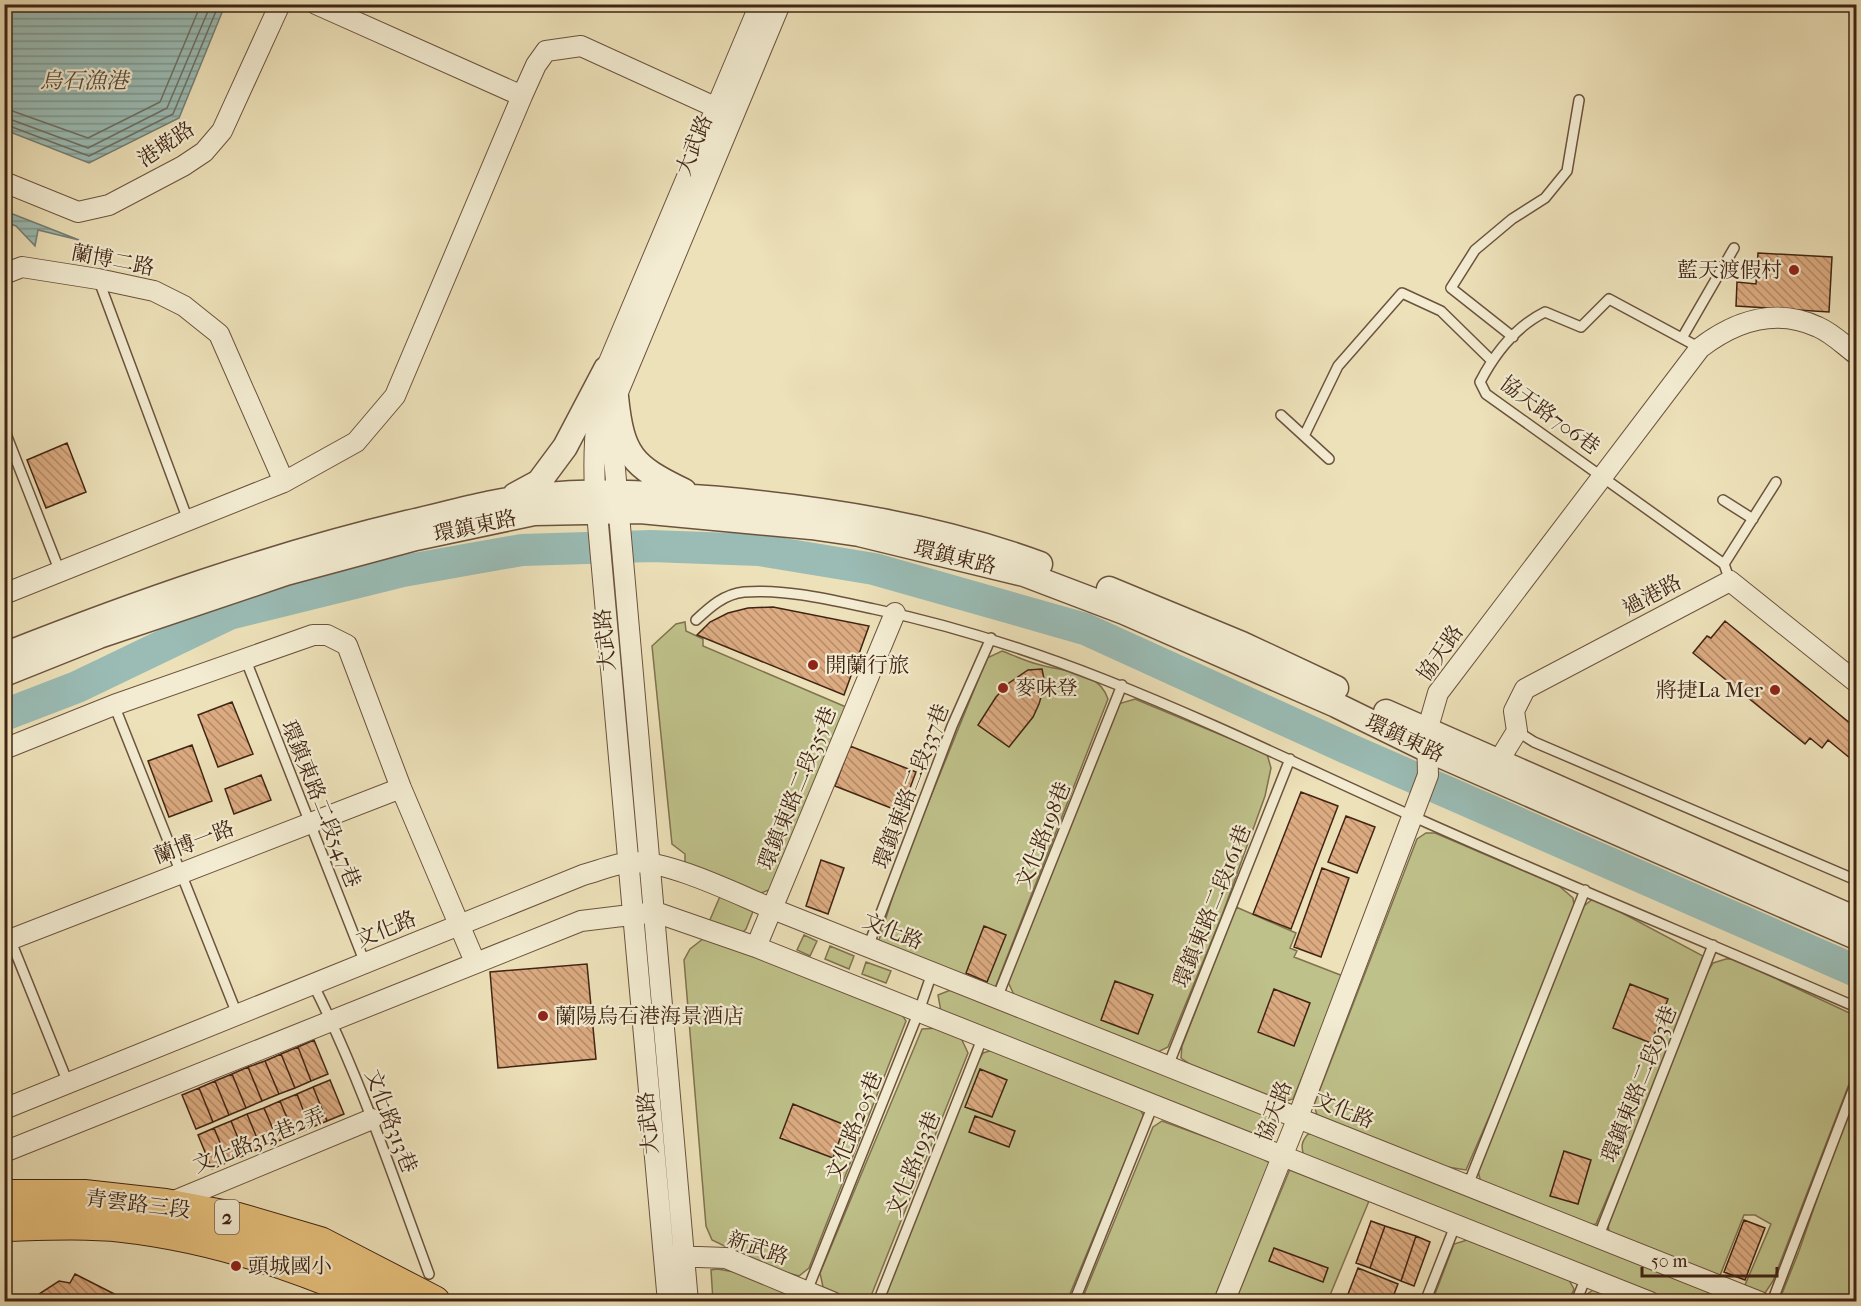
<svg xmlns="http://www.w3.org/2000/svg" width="1861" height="1306" font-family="'IM FELL French Canon','Noto Serif TC',serif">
<defs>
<pattern id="water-rules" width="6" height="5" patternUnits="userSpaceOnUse" patternTransform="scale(1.5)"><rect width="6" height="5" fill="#9abcb5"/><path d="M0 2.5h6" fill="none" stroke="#7f9992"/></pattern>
<pattern id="building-back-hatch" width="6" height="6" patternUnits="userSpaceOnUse" patternTransform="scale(1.5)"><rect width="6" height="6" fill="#dcab81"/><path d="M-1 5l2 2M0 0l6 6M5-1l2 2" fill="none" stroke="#b48b68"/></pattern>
</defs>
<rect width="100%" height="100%" fill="#ede1b9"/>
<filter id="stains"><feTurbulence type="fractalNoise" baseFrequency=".00333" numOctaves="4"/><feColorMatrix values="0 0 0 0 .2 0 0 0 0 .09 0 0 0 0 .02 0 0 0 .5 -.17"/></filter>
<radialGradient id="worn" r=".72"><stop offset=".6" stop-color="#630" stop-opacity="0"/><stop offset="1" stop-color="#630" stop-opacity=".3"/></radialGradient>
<path fill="#bfc18a" stroke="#80724f" stroke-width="1.5" d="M685,622l1,9 17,8v7l143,61 -75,182 -12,5 -74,-31v-9l-13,-10 -20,-198 24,-22z
M1002,651c11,4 23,10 35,13 25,8 61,5 71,35l-113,289 -107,-38 -9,-10 22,-70 86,-212z
M1135,699l132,55 4,14 -6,28 -44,122 -53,129 -14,7 -138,-55 -8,-17 110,-278z
M1426,833h9l124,53 14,12 1,8 -68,172 -40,92 -31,-5 -105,-42 -13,-8 -3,-10 103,-266z
M721,894l33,15 -8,20 -5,5 -32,-12z
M1594,898l109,58 -65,169 -42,99 -11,2 -104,-43 -3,-12 101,-261z
M1236,907l60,26 -6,15 7,3 -3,6 49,19 -50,123 -10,3 -89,-35 -13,-9 1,-12z
M804,935l13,6 -7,15 -13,-6z
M704,938l195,72 7,11 -97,247 -10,8 -29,-8 -58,-28 -6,-14 -22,-266 6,-11z
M830,946l24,10 -5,13 -24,-10z
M1726,959h8l122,57v50l-83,215 -10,15 -18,-11 26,-61 -16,-9h-11l-25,63 -110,-46 -1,-10 98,-248 7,-11z
M866,962l25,9 -5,12 -24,-9z
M953,989l322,129 1,13 -8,10 -327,-129 -3,-17z
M939,1028l22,10 7,15 -99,248h-13l-33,-14 -3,-14 102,-244z
M996,1049l142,57 6,10 -77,185 -184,1 91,-233 9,-16z
M1856,1087v214h-72l-3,-5 18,-45z
M1162,1121l96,35 12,7 -57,138 -132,1 72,-175z
M1308,1134h10l421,167h-73l-362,-145c-3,-9 -3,-14 4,-22z
M1290,1169l79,32 -41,99 3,1 -96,1z
M1467,1240l102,40 5,9 -5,12 -137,1 22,-58z
M717,1269l18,3 73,29h-95l-2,-31z
M1593,1290l30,11 -42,1 2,-5z"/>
<path fill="url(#water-rules)" stroke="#767f75" stroke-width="1.5" d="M4,5l1,-1 220,1 -46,113 -90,45 -84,-33z
M5,211l74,29 -41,-10 -3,16 -19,-20 -11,-4z"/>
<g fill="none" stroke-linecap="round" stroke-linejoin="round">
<path stroke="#6e7064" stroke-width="1.5" d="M4,108l84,30 72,-36 41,-98
M4,117l84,31 79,-40 44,-104
M4,124l85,32 84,-42 46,-110"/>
<path stroke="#9abcb5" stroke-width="32" d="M4,715l73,-28 152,-73 174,-43 119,-21 129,-4 108,4 115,19 211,60 266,121 505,221"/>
</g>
<path fill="url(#building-back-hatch)" stroke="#412414" stroke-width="1.5" d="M1758,253l74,4 -3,55 -93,-6 1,-24 19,2z
M67,443l19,49 -40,16 -19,-48z
M773,607l96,19 -25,69 -147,-60 13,-13 18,-9 20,-5z
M1725,621l131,107v35l-28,-23 -6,8 -12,-10 -5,6 -112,-91 14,-17 4,2z
M1042,669l3,15 -6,20 -6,13 -24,30 -31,-22 18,-28 13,-14 19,-13z
M232,702l21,52 -35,13 -20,-52z
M192,745l20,56 -43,16 -21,-56z
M850,746l66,26 -15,40 -66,-26z
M261,775l10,25 -37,14 -9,-25z
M1301,792l37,14 -47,123 -38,-15z
M1346,816l29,11 -18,46 -29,-11z
M821,860l23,8 -16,46 -22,-8z
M1322,868l27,10 -28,79 -27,-10z
M984,926l22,9 -19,47 -21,-9z
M587,964l9,95 -98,9 -8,-96z
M1115,981l38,14 -15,39 -37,-14z
M1630,984l38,15 -17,44 -38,-15z
M1274,989l36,14 -16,43 -36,-14z
M314,1040l14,34 -17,7 -13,-34z
M298,1047l13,34 -16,7 -14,-34z
M281,1054l14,34 -16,6 -14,-33z
M265,1061l14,33 -17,7 -14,-34z
M248,1067l14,34 -16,7 -14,-34z
M980,1069l27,11 -15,37 -27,-10z
M232,1074l14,34 -17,7 -14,-34z
M330,1080l14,34 -17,7 -14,-34z
M215,1081l14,34 -16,7 -14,-34z
M313,1087l14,34 -17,7 -13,-34z
M199,1088l14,34 -17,7 -14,-34z
M297,1094l13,34 -16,7 -14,-34z
M280,1101l14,34 -16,6 -14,-33z
M793,1104l52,21 -12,33 -53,-20z
M264,1108l14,33 -17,7 -14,-34z
M247,1114l14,34 -16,7 -14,-34z
M975,1116l40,15 -6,16 -40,-15z
M231,1121l14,34 -17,7 -14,-34z
M214,1128l14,34 -16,7 -14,-34z
M1564,1151l27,9 -13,44 -28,-8z
M1744,1220l21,8 -20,52 -21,-8z
M1371,1221l14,5 -15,42 -14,-5z
M1385,1226l31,10 -15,45 -31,-13z
M1416,1236l14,6 -16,44 -13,-5z
M1274,1248l54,20 -5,14 -54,-21z
M1358,1268l40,16 -7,18h-46z
M75,1274l55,28h-97l6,-8 20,-13 11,2z"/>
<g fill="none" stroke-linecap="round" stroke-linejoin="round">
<defs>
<path id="service" d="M99,281l89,239
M1513,337l-62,-49 24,-38 37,-31 33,-21 22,-27 12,-71
M1682,338l52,-90
M1700,348l-91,-49 -28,28 -36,-15c-30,15 -50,41 -65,70l6,12 238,170 6,17
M1281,415l48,44
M4,429l56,143
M1304,436l34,-70 64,-73 39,18 50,49
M1723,500l30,19
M1724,564l52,-82
M696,620c14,-13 28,-26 48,-28 44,-3 87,8 130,17 193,40 360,127 538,207 147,66 297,127 444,191
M245,658l120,305
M114,705l123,309
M1517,731l17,11 322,138
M4,924l64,159
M868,947l84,-221 39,-88
M313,984c47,93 80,193 116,290
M997,998l125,-313
M1168,1066l122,-307
M1468,1185l117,-295
M1598,1238l115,-293
M807,1291l112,-280 13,-38
M878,1302l104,-263
M1074,1302l79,-197
M1425,1302l30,-76
M1576,1302l10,-25
M1772,1302l84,-220"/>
<path id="minor" d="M316,4l206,92
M4,182l74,30 31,-7 74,-39 21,-14 18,-21 58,-127
M4,274l18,-7 76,12 56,12 30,15 35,28 65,148
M4,594l280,-112 72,-40 39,-46 127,-300 14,-31 10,-14 35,-5 147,67
M4,749l110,-44 199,-70h14l20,10 54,143 74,174
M1498,762l19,-31 -3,-20 11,-22 205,-108 126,101
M4,942l397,-154
M756,947l139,-334
M4,1109l579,-234c15,-4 34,-12 49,-13 39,-1 104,32 141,47l987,393
M4,1152l577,-231 74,-9 101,35 894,355
M167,1204l205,-85
M672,1256l54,2 106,44
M668,1302l-73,-811c-2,-42 0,-81 11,-122l154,-365
M688,1302l-76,-867 4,-38 164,-393
M1224,1302l74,-185 130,-342 -1,-44 11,-38 262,-345c34,-26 75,-41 118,-21 14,6 26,18 38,27"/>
<path id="tertiary" d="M616,397c6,58 16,69 68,94
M515,495l24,-13 26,-35 41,-78
M1109,589l133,55 94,44
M4,655c132,-52 265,-99 403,-132 44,-10 87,-23 131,-27 62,-7 121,-2 182,3 109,10 217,27 320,65
M4,674l95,-38 187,-63 130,-35 118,-25 106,-2 171,16 48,7 165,40 100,38 212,93 92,45 428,187
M1386,712l470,207"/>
<path id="primary" d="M4,1196h80l81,9 73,14 82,24 114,59
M4,1225c40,-1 80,-3 119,1 90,10 176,39 258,76"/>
</defs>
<use href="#service" stroke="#6c533d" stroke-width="12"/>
<use href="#minor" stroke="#6c533d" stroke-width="22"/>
<use href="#tertiary" stroke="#6c533d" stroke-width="27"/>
<use href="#primary" stroke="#412414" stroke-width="34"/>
<use href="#service" stroke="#f3ecd2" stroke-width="9"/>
<use href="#minor" stroke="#f3ecd2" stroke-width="20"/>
<use href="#tertiary" stroke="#f3ecd2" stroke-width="24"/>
<use href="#primary" stroke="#e6c07c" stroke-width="32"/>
</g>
<g fill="#8f2418" stroke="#f3ecd2" stroke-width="2">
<circle cx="1794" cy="270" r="6"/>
<circle cx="813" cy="665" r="6"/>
<circle cx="1003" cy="688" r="6"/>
<circle cx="1775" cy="690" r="6"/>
<circle cx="543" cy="1016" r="6"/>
<circle cx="236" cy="1266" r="6"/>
</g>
<g text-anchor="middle" stroke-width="4.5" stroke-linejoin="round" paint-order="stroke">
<rect fill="#f3ecd2" stroke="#76604d" stroke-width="1.5" x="215" y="1200" width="24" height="34" rx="4.5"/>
<g font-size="20" font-weight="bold" fill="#412414">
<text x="227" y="1224">2</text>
</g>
<g font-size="21" fill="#412414" stroke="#f3ecd2">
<text transform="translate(166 144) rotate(-34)" y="7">港墘路</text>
<text transform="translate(694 145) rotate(-68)" y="7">大武路</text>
<text transform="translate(113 260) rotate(11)" y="7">蘭博二路</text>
<text transform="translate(1550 415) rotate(36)" y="7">協天路706巷</text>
<text transform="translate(475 526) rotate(-12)" y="7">環鎮東路</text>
<text transform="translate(955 557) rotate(14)" y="7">環鎮東路</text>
<text transform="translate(1652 595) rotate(-28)" y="7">過港路</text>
<text transform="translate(605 640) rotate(-95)" y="7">大武路</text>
<text transform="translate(1440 653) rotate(-55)" y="7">協天路</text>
<text transform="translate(1405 738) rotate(25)" y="7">環鎮東路</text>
<text transform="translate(911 786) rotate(-69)" y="7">環鎮東路二段337巷</text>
<text transform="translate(797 788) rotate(-68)" y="7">環鎮東路二段355巷</text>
<text transform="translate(321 804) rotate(68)" y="7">環鎮東路二段547巷</text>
<text transform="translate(1043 835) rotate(-68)" y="7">文化路198巷</text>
<text transform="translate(194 842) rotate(-21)" y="7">蘭博一路</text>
<text transform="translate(1212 906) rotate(-68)" y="7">環鎮東路二段161巷</text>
<text transform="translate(386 929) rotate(-22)" y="7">文化路</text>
<text transform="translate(893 931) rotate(22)" y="7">文化路</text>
<text transform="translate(1639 1084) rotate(-68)" y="7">環鎮東路二段93巷</text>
<text transform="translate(1344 1110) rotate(22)" y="7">文化路</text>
<text transform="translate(1274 1111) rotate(-69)" y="7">協天路</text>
<text transform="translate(391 1121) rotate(69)" y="7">文化路313巷</text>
<text transform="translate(648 1123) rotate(-95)" y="7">大武路</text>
<text transform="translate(854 1126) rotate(-68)" y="7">文化路205巷</text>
<text transform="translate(259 1140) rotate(-22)" y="7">文化路313巷2弄</text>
<text transform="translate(913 1164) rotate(-68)" y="7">文化路193巷</text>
<text transform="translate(138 1204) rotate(7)" y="7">青雲路三段</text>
<text transform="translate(758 1248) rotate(19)" y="7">新武路</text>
</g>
<g font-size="21" fill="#412414" stroke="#f3ecd2" text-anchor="start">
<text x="1782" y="277" text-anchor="end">藍天渡假村</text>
<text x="825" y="672">開蘭行旅</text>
<text x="1015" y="695">麥味登</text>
<text x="1763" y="697" text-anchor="end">將捷La Mer</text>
<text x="555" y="1023">蘭陽烏石港海景酒店</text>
<text x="248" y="1273">頭城國小</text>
</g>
<g font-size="22" font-style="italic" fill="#574a3c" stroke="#f3ecd2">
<text x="84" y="88">烏石漁港</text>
</g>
</g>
<rect width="1861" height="1306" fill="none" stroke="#ede1b9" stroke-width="24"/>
<rect x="6" y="6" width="1849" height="1294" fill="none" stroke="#412414" stroke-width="3"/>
<rect x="12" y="12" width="1837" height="1282" fill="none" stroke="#412414" stroke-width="1.5"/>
<path d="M1642 1267v9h135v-9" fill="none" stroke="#412414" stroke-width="3"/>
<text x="1651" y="1267" font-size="18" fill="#412414" stroke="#f3ecd2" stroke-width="4.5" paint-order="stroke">50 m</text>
<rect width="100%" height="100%" filter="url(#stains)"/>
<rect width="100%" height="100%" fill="url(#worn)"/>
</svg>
